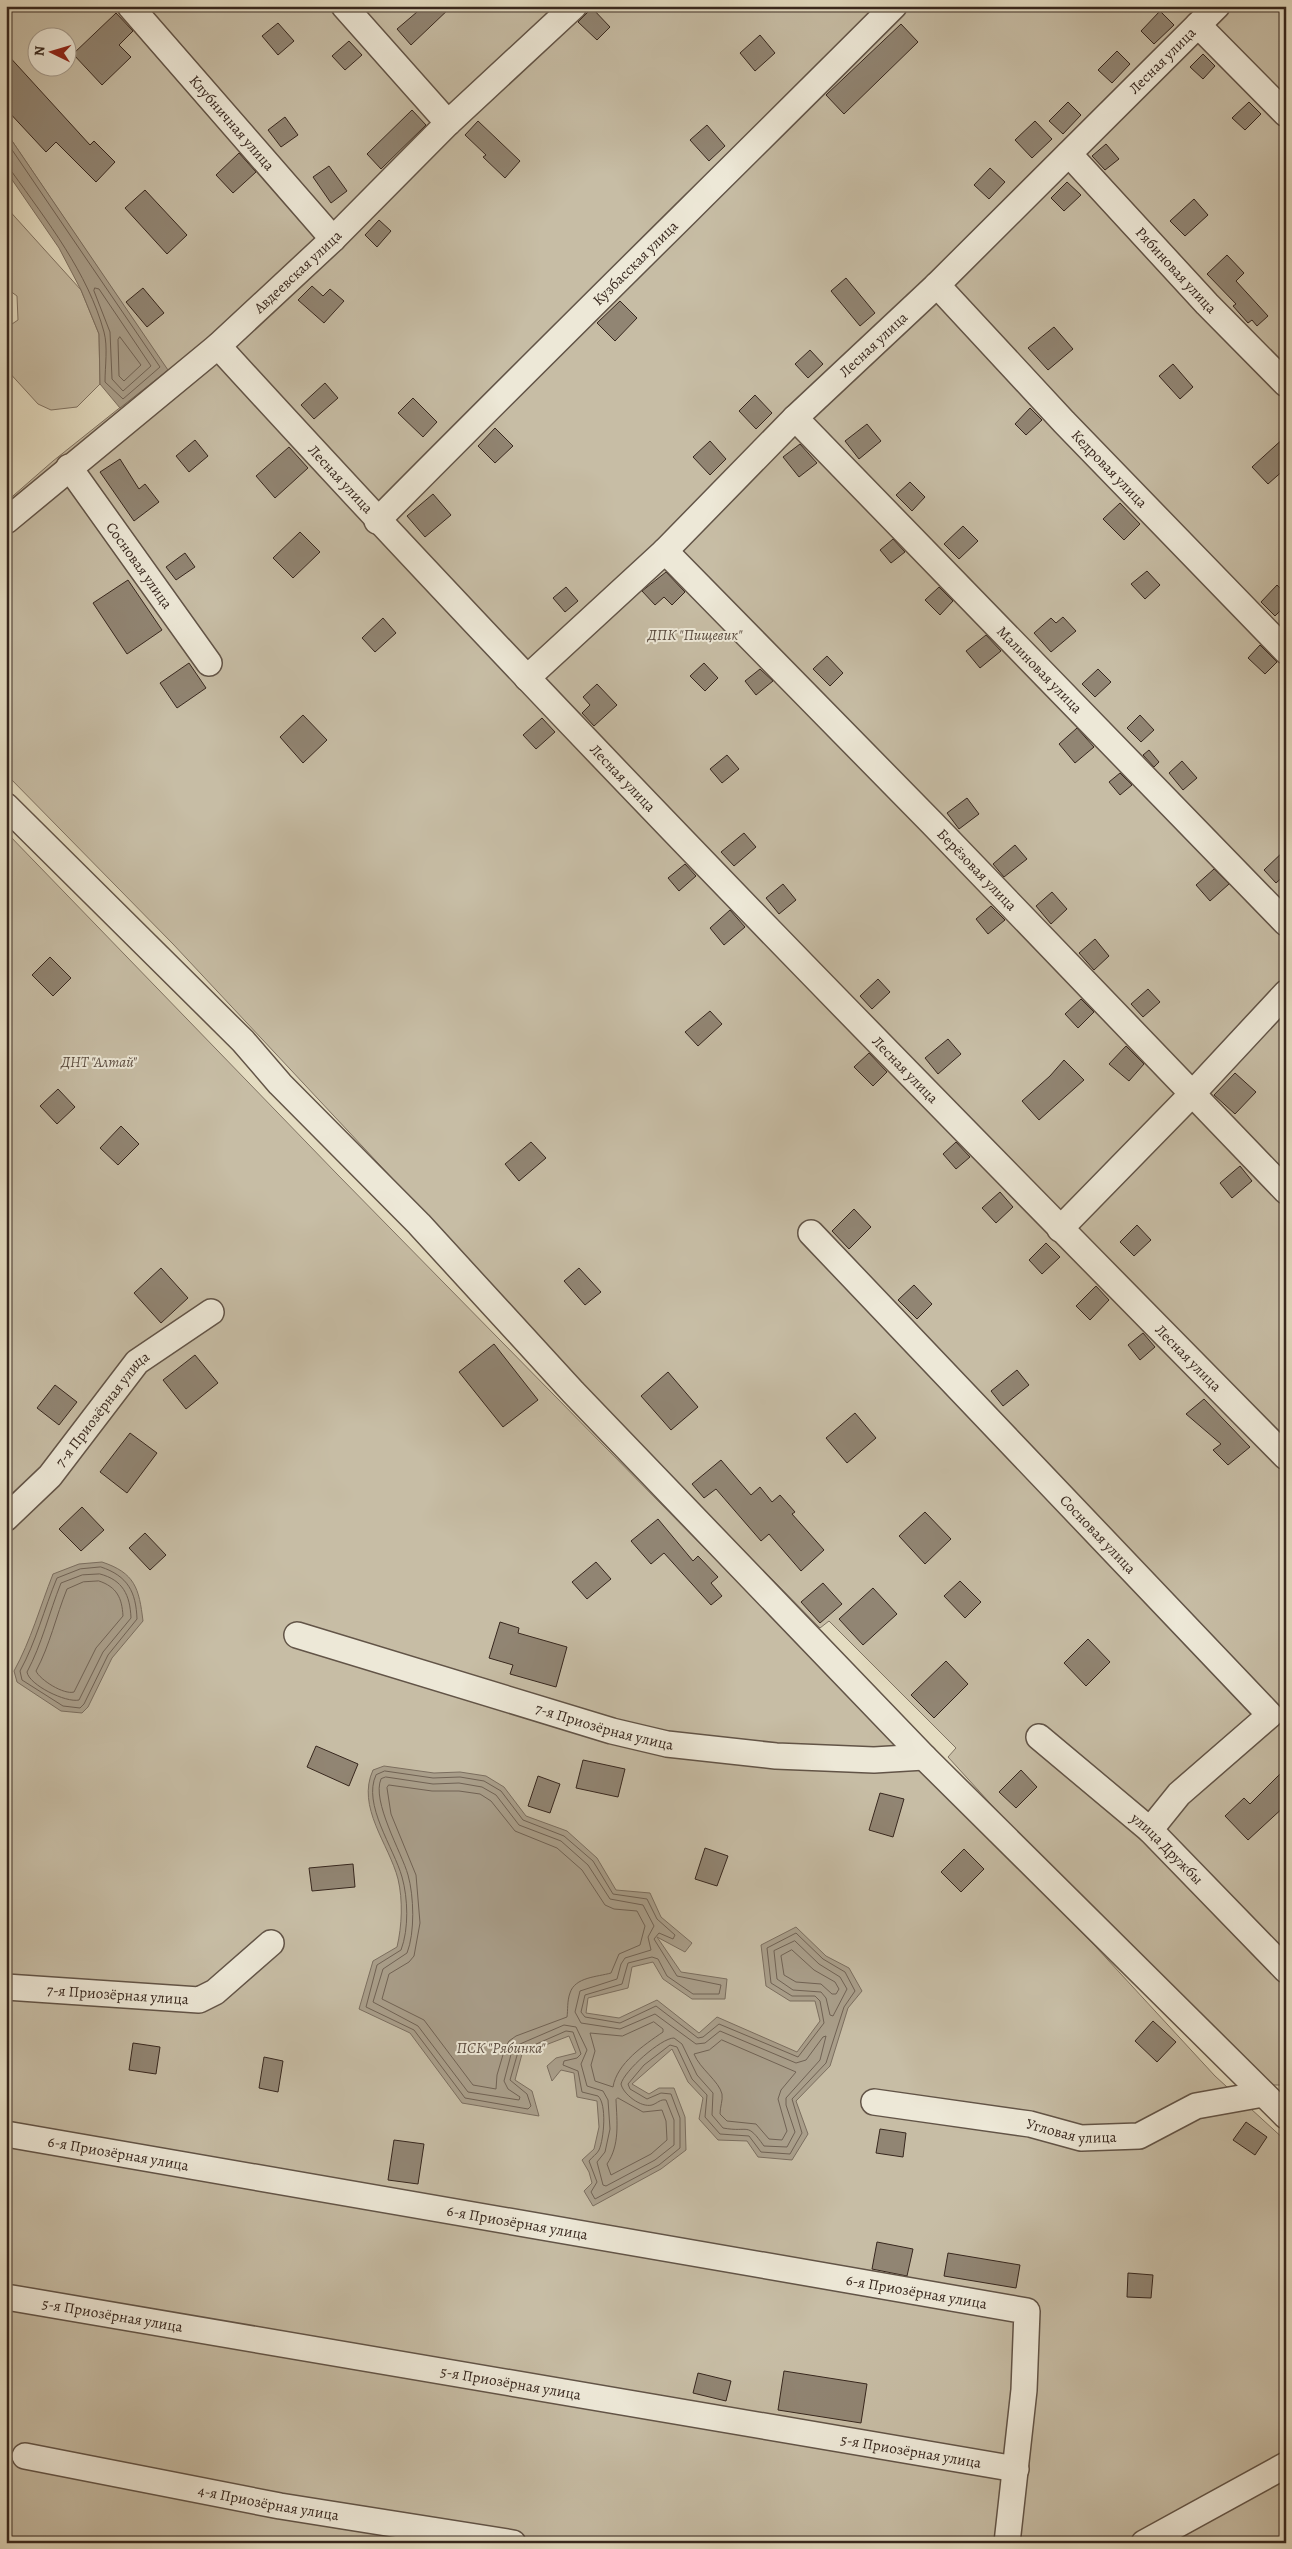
<svg xmlns="http://www.w3.org/2000/svg" width="1292" height="2549" font-family="Alegreya,serif">
<rect width="100%" height="100%" fill="#e4dcc1"/>
<filter id="stains"><feTurbulence type="fractalNoise" baseFrequency=".004" numOctaves="4"/><feColorMatrix values="0 0 0 0 .2 0 0 0 0 .09 0 0 0 0 .02 0 0 0 .5 -.17"/></filter>
<radialGradient id="worn" r=".72"><stop offset=".6" stop-color="#630" stop-opacity="0"/><stop offset="1" stop-color="#630" stop-opacity=".3"/></radialGradient>
<path fill="#c7bda5" stroke="#7f7262" fill-rule="evenodd" d="M6,6h1280v2079h-22l-255,-261 -61,-67 8,-9 -127,-127 -9,7 -270,-275 -85,-97 -292,-312 -167,-170v-272l47,-41 114,-91 -161,-238zM38,38h30v30h-30z
M6,207l75,83 18,44 1,50 -23,23 -26,3 -13,-6 -32,-35v-41l12,-8 -1,-24 -11,-8z
M6,832l331,342 759,773 119,129 71,65v402h-1280z"/>
<path fill="#a99e8a" stroke="#7b6e5f" d="M6,132l162,238 -48,38 -20,-24 -1,-50 -18,-44 -22,-42 -53,-77z
M102,1562c33,11 37,26 41,59l-31,37 -24,49 -6,6 -21,-2 -44,-29 -3,-11c17,-31 26,-64 39,-97l26,-10z
M384,1766l50,7 26,-1 26,4 18,11 22,29 41,15 30,27 19,32 34,3 11,24 31,26 -7,9 -28,-15 24,35 46,7 -2,20h-33l-29,-20 -10,-17 -21,5 -4,21 -40,10 -2,15 33,5 38,-18 42,33 18,-16 80,35 23,-31 -5,-20h-25l-24,-15 -5,-41 35,-18 30,29 23,12 13,23 -14,17 -18,58 -34,35 12,33 -16,26 -34,-3 -11,-16 -29,-1 -19,-21 4,-21 -15,-16 -16,-33 -40,35 17,10 10,-6h15l11,29 1,33 -25,19 -68,37 -9,-15 8,-8 -3,-11 -7,-12 12,-11 5,-22 -2,-26 -20,-4 -3,-24 -13,-3 -9,11 -5,-15 9,-8 20,-5 -7,-17 -47,18 -7,26 17,11 7,25 -77,-13 -52,-70 -51,-24 14,-48 24,-14c5,-21 6,-47 1,-68 -9,-35 -42,-72 -25,-109z"/>
<g fill="none" stroke-linecap="round" stroke-linejoin="round">
<path stroke="#706254" stroke-width="1" d="M6,141l154,226 -37,32 -18,-17c0,-16 3,-35 -1,-50 -16,-59 -57,-111 -92,-160l-6,-3
M95,288l4,1 52,77 -28,25 -11,-12 -2,-47 -16,-41z
M120,337l21,28 -17,16 -5,-5 -1,-36z
M101,1567c27,9 35,25 36,52l-29,36 -24,49 -4,4 -17,-2 -41,-26 -2,-9c16,-29 24,-62 37,-93l23,-9z
M100,1574c23,6 30,21 31,44l-28,34 -24,48c-13,3 -50,-15 -52,-28 15,-28 22,-59 34,-89l21,-8z
M99,1581c18,6 23,17 24,35l-27,32 -22,44c-10,3 -34,-12 -38,-21 14,-26 20,-55 31,-82l16,-7z
M385,1771l48,7 27,-1 24,4 17,10 22,29 41,16 29,25 20,33 34,5 10,20 18,16 -2,4 -14,-6 -5,6 23,37 44,9 -2,9h-26l-26,-18 -9,-17 -6,-2 -24,6 -6,21 -37,11 -4,17 4,5 35,6 36,-17 42,32 5,-1 16,-13 79,33 26,-34 -4,-22 -5,-5h-23l-21,-13 -4,-35 29,-15 27,26 22,13 10,19 -11,16 -18,56 -34,36 10,34 -12,21 -29,-2 -12,-16 -29,-2 -15,-17 2,-22 -15,-16 -15,-32 -7,-2 -26,20 -16,19 2,5 17,10 14,-6 10,1 9,24v30l-21,17 -64,34 -4,-7 6,-10 -8,-21c3,-4 8,-7 10,-11 5,-11 8,-46 -1,-54l-16,-4 -4,-21 -15,-6 1,-4 13,-3 4,-4 -8,-22 -7,-1 -48,21 -8,28 17,14 4,12 -3,3 -63,-11 -51,-68 -48,-23 11,-42 24,-15c8,-21 7,-52 1,-73 -8,-29 -40,-73 -26,-102z
M386,1777l47,7 26,-1 23,4 14,8 23,30 42,16 27,24 22,34 33,6 11,21 -6,11 3,13 -26,8 -4,6 -4,15 -37,12 -5,21 6,11 39,6 35,-15 41,30 9,-1 15,-12 76,32 10,-3 17,-23 3,-1 -6,24 -34,38v7l9,27 -8,15 -23,-1c-18,-25 -14,-13 -41,-18l-11,-13 1,-22 -16,-18 -15,-31 -8,-6c-13,0 -50,33 -53,46 2,10 20,24 31,21 6,-2 8,-6 14,-5l8,20v25l-19,15 -49,26 -3,-1 -6,-23 8,-10 5,-23 -2,-29 -5,-9 -16,-5 -6,-22 6,-14 -11,-23 -12,-2 -51,22 -9,34 4,8 12,8 -1,3 -51,-8 -50,-66 -45,-24 10,-33 24,-16c8,-20 7,-57 1,-78 -6,-22 -37,-74 -27,-96z
M389,1785l43,6h27l21,3 11,7 24,30 42,17 25,22 23,35 9,4 23,2 8,15 -5,19 -21,9 -8,19c-14,4 -36,4 -41,20 -3,8 -2,17 -3,24l-51,19 -7,5 -4,7 -8,27 -1,14 -23,-4 -49,-65 -42,-21 7,-25 20,-12 5,-6 6,-33 -4,-48 -25,-61 -4,-26z
M795,1941l24,23 21,13 7,12 -14,27 -3,-1 -4,-17 -5,-6 -28,-2 -16,-11 -3,-28z
M792,1950l22,20 21,12 4,7 -3,5h-4l-11,-10 -25,-2 -12,-7 -3,-19z
M654,2022l9,7v3c-19,13 -46,31 -50,55l-18,-6 -4,-16 4,-14 -5,-18 32,3z
M722,2040l74,32 -15,18 -3,9 9,32 -5,9 -13,-1 -13,-15 -29,-3 -7,-7c0,-7 3,-14 2,-20 -3,-13 -22,-25 -28,-40l15,-4z
M618,2098l25,14 19,-2 4,11 1,19 -16,14 -40,21 -4,-11c13,-19 10,-42 9,-64z"/>
</g>
<path fill="#918573" stroke="#37271e" d="M424,6h28l-41,39 -14,-16z
M592,8l18,19 -13,13 -19,-18z
M1160,11l14,14 -20,19 -13,-13z
M116,13l17,18 -14,14 12,12 -29,28 -29,-31z
M278,23l16,18 -16,14 -16,-19z
M901,24l17,18 -74,72 -18,-19z
M760,35l15,18 -20,18 -15,-18z
M349,41l13,14 -17,15 -13,-14z
M1117,51l13,13 -18,19 -14,-13z
M6,53l84,92 4,-4 21,21 -19,20 -40,-40 -10,10 -40,-43z
M1203,54l12,12 -12,13 -13,-12z
M1068,102l13,13 -18,19 -14,-13z
M1249,102l12,12 -16,16 -13,-12z
M412,110l14,15 -45,44 -14,-15z
M285,117l13,18 -17,12 -13,-17z
M478,121l42,40 -15,17 -22,-21 3,-2 -21,-20z
M1035,121l17,18 -20,19 -17,-18z
M707,125l18,21 -16,15 -19,-21z
M1106,144l13,15 -14,11 -13,-14z
M239,153l17,19 -23,21 -17,-18z
M329,166l18,25 -16,12 -18,-26z
M990,168l15,14 -16,17 -15,-14z
M1067,182l14,13 -17,16 -13,-13z
M145,190l42,45 -20,19 -42,-46z
M1194,199l14,16 -23,21 -15,-15z
M379,220l12,11 -14,16 -12,-12z
M1227,255l17,18 -8,8 32,35 -11,10 -5,-6 -4,3 -15,-17 3,-2 -29,-30z
M846,278l29,35 -15,13 -29,-35z
M312,286l11,10 7,-7 14,12 -20,22 -26,-23z
M143,288l21,25 -17,14 -21,-25z
M620,301l17,17 -22,23 -18,-18z
M1054,327l19,22 -25,21 -20,-22z
M810,350l13,14 -15,14 -13,-14z
M1173,364l20,23 -13,12 -21,-23z
M325,383l13,15 -24,21 -13,-14z
M755,395l17,18 -16,16 -17,-18z
M413,398l24,24 -14,15 -25,-24z
M1030,408l12,12 -16,15 -11,-11z
M867,424l14,17 -22,18 -14,-18z
M495,428l18,18 -18,17 -17,-17z
M1286,436v32l-18,16 -16,-17z
M195,440l13,16 -19,16 -13,-16z
M710,441l16,18 -16,16 -17,-18z
M800,444l17,19 -18,14 -16,-20z
M289,447l19,21 -33,30 -19,-22z
M120,459l19,30 6,-5 14,18 -25,19 -34,-49z
M910,482l15,15 -13,14 -16,-16z
M433,494l18,21 -26,22 -18,-21z
M1120,503l20,21 -16,16 -21,-21z
M963,526l15,15 -19,18 -15,-15z
M300,532l20,20 -27,26 -20,-20z
M893,539l12,13 -14,11 -11,-13z
M185,553l10,14 -19,13 -10,-13z
M1147,571l13,14 -15,14 -14,-15z
M666,572l19,20 -13,13 -8,-8 -9,8 -13,-14z
M128,580l34,50 -35,24 -34,-51z
M1277,585l9,9v11l-11,11 -14,-14z
M566,587l12,14 -13,11 -12,-14z
M939,587l14,14 -13,14 -15,-15z
M1063,617l13,14 -25,21 -17,-19 17,-15 5,5z
M383,618l13,15 -21,19 -13,-14z
M986,635l15,16 -21,17 -14,-17z
M1260,645l17,17 -12,12 -17,-16z
M827,656l16,17 -13,13 -17,-17z
M189,663l17,25 -29,20 -17,-25z
M704,663l14,15 -13,13 -15,-15z
M760,669l13,12 -17,14 -11,-14z
M1098,669l13,13 -16,15 -13,-13z
M597,684l20,21 -23,21 -12,-13 8,-8 -7,-8z
M303,715l24,25 -24,23 -23,-26z
M1140,715l14,15 -13,12 -14,-14z
M542,718l13,14 -19,17 -13,-14z
M1077,728l17,19 -19,16 -16,-19z
M1149,750l10,12 -5,5 -11,-12z
M727,755l12,14 -17,14 -12,-14z
M1182,761l15,17 -14,12 -14,-17z
M1120,773l12,12 -12,10 -11,-13z
M967,798l12,16 -20,15 -12,-16z
M744,833l12,14 -22,19 -13,-14z
M1015,845l12,14 -23,18 -11,-13z
M1286,849v25l-10,9 -12,-13z
M685,864l11,12 -17,15 -11,-13z
M1214,869l15,15 -19,17 -14,-16z
M783,884l13,16 -17,14 -13,-16z
M1052,892l15,17 -16,15 -15,-18z
M991,906l14,14 -17,14 -12,-15z
M730,910l15,17 -21,18 -14,-17z
M1095,939l14,17 -15,14 -15,-17z
M50,957l21,21 -18,18 -21,-21z
M878,979l12,13 -18,17 -12,-13z
M1148,989l12,13 -17,15 -12,-13z
M1081,999l13,13 -16,16 -13,-14z
M710,1011l12,13 -24,22 -13,-14z
M948,1039l13,15 -23,20 -13,-16z
M1126,1046l18,18 -15,17 -20,-17z
M869,1053l18,19 -14,14 -19,-19z
M1064,1060l20,20 -45,40 -17,-19 28,-25z
M1235,1073l21,19 -21,22 -21,-19z
M58,1089l17,18 -18,17 -17,-18z
M121,1126l18,18 -21,21 -18,-17z
M531,1142l15,16 -27,23 -14,-17z
M956,1142l14,15 -14,12 -13,-15z
M1240,1166l12,15 -20,17 -12,-15z
M1000,1192l13,15 -17,16 -14,-15z
M854,1209l17,18 -22,22 -17,-18z
M1137,1225l14,15 -17,16 -14,-14z
M1046,1243l14,14 -18,17 -13,-14z
M161,1268l27,30 -27,25 -27,-30z
M579,1268l22,24 -16,13 -21,-24z
M914,1285l18,19 -15,15 -19,-19z
M1096,1286l13,14 -19,20 -14,-14z
M1143,1333l12,14 -15,13 -12,-15z
M494,1344l44,56 -35,27 -44,-55z
M195,1355l23,28 -32,26 -23,-29z
M1017,1370l12,15 -26,21 -12,-15z
M668,1372l30,35 -27,23 -30,-34z
M55,1385l22,17 -18,23 -22,-17z
M1204,1399l46,48 -22,18 -15,-15 8,-6 -35,-30z
M855,1413l21,25 -29,25 -21,-25z
M130,1433l27,20 -30,40 -27,-21z
M721,1460l30,35 9,-8 12,15 8,-7 15,17 -3,2 32,36 -23,21 -32,-37 -8,7 -45,-52 -12,9 -12,-14z
M82,1507l22,23 -23,21 -22,-22z
M925,1512l26,27 -26,25 -26,-28z
M658,1519l35,42 5,-5 20,21 -7,6 11,13 -11,9 -47,-52 -13,11 -20,-23z
M145,1533l21,22 -16,15 -21,-22z
M596,1562l15,17 -24,20 -15,-17z
M960,1581l21,21 -16,16 -21,-22z
M823,1583l19,21 -22,19 -19,-21z
M873,1588l24,26 -34,31 -24,-26z
M500,1622l19,6 -1,5 49,14 -11,40 -46,-13 3,-9 -24,-7z
M1088,1639l22,23 -24,24 -22,-23z
M946,1661l22,23 -34,34 -23,-23z
M316,1746l42,18 -9,22 -42,-19z
M583,1760l42,9 -7,28 -42,-9z
M1286,1768v37l-38,35 -23,-24 19,-18 6,6z
M1021,1770l16,17 -21,21 -17,-16z
M538,1776l22,8 -10,29 -22,-7z
M880,1793l24,6 -11,38 -24,-7z
M705,1848l23,8 -11,30 -22,-7z
M964,1849l20,20 -23,23 -20,-20z
M353,1864l2,23 -43,4 -3,-23z
M1153,2021l23,21 -19,20 -22,-21z
M133,2043l27,4 -4,27 -27,-4z
M264,2057l19,4 -5,31 -19,-4z
M1246,2122l21,15 -12,18 -22,-15z
M880,2129l26,4 -3,24 -27,-4z
M394,2140l30,4 -6,40 -30,-4z
M877,2242l36,7 -6,27 -35,-7z
M948,2253l72,12 -4,23 -72,-12z
M1128,2273l25,2 -2,23 -24,-1z
M784,2371l83,13 -6,39 -83,-13z
M698,2373l33,8 -5,20 -33,-8z"/>
<g fill="none" stroke-linecap="round" stroke-linejoin="round">
<defs>
<g id="minor">
<path id="s1" d="M130,6l203,233"/>
<path d="M344,6l104,117"/>
<path d="M1198,25l88,89"/>
<path id="s2" d="M1069,154l138,150 79,80"/>
<path id="s3" d="M937,285l127,137 222,229"/>
<path id="s4" d="M218,346c346,379 707,745 1068,1111"/>
<path id="s5" d="M795,418l491,505"/>
<path id="s6" d="M69,467l140,196"/>
<path id="s7" d="M6,521l212,-175 115,-107 115,-116 126,-117"/>
<path id="s8" d="M377,521c171,-173 345,-343 517,-515"/>
<path id="s9" d="M665,551l267,272 354,368"/>
<path id="s10" d="M527,678l138,-127 130,-133 142,-133 280,-279"/>
<path d="M6,806l237,235 37,43 139,140 154,168 351,365 362,359"/>
<path d="M1060,1229l132,-135 94,-101"/>
<path id="s11" d="M811,1233l459,482 -91,79 -29,36"/>
<path id="s12" d="M6,1518l44,-42 87,-114 74,-50"/>
<path id="s13" d="M297,1635l315,96 55,13 109,12 98,4 50,-3"/>
<path id="s14" d="M1039,1737l111,93 136,140"/>
<path id="s15" d="M6,1987l193,13 16,-8 56,-49"/>
<path id="s16" d="M874,2102l156,22 51,14 58,-2 57,-30 67,-12"/>
<path id="s17" d="M6,2134l1021,177 -3,79 -17,153"/>
<path id="s18" d="M6,2297l1010,172"/>
<path id="s19" d="M25,2456l255,50 233,37"/>
<path d="M1144,2543l142,-78"/>
</g>
</defs>
<use href="#minor" stroke="#625447" stroke-width="28"/>
<use href="#minor" stroke="#ede8d7" stroke-width="25"/>
</g>
<g text-anchor="middle" stroke-width="4" stroke-linejoin="round" paint-order="stroke">
<g font-size="15" fill="#37271e" stroke="#ede8d7">
<text dy="5" stroke="none"><textPath href="#s10" startOffset="886">Лесная улица</textPath></text>
<text dy="5" stroke="none"><textPath href="#s1" startOffset="155">Клубничная улица</textPath></text>
<text dy="5" stroke="none"><textPath href="#s8" startOffset="365">Кузбасская улица</textPath></text>
<text dy="5" stroke="none"><textPath href="#s2" startOffset="158">Рябиновая улица</textPath></text>
<text dy="5" stroke="none"><textPath href="#s7" startOffset="384">Авдеевская улица</textPath></text>
<text dy="5" stroke="none"><textPath href="#s10" startOffset="481">Лесная улица</textPath></text>
<text dy="5" stroke="none"><textPath href="#s3" startOffset="252">Кедровая улица</textPath></text>
<text dy="5" stroke="none"><textPath href="#s4" startOffset="181">Лесная улица</textPath></text>
<text dy="5" stroke="none"><textPath href="#s6" startOffset="121">Сосновая улица</textPath></text>
<text dy="5" stroke="none"><textPath href="#s5" startOffset="351">Малиновая улица</textPath></text>
<text dy="5" stroke="none"><textPath href="#s4" startOffset="592">Лесная улица</textPath></text>
<text dy="5" stroke="none"><textPath href="#s9" startOffset="446">Берёзовая улица</textPath></text>
<text dy="5" stroke="none"><textPath href="#s4" startOffset="998">Лесная улица</textPath></text>
<text dy="5" stroke="none"><textPath href="#s4" startOffset="1402">Лесная улица</textPath></text>
<text dy="5" stroke="none"><textPath href="#s12" startOffset="146">7-я Приозёрная улица</textPath></text>
<text dy="5" stroke="none"><textPath href="#s11" startOffset="416">Сосновая улица</textPath></text>
<text dy="5" stroke="none"><textPath href="#s13" startOffset="321">7-я Приозёрная улица</textPath></text>
<text dy="5" stroke="none"><textPath href="#s14" startOffset="170">улица Дружбы</textPath></text>
<text dy="5" stroke="none"><textPath href="#s15" startOffset="112">7-я Приозёрная улица</textPath></text>
<text dy="5" stroke="none"><textPath href="#s16" startOffset="200">Угловая улица</textPath></text>
<text dy="5" stroke="none"><textPath href="#s17" startOffset="114">6-я Приозёрная улица</textPath></text>
<text dy="5" stroke="none"><textPath href="#s17" startOffset="519">6-я Приозёрная улица</textPath></text>
<text dy="5" stroke="none"><textPath href="#s17" startOffset="924">6-я Приозёрная улица</textPath></text>
<text dy="5" stroke="none"><textPath href="#s18" startOffset="108">5-я Приозёрная улица</textPath></text>
<text dy="5" stroke="none"><textPath href="#s18" startOffset="512">5-я Приозёрная улица</textPath></text>
<text dy="5" stroke="none"><textPath href="#s18" startOffset="918">5-я Приозёрная улица</textPath></text>
<text dy="5" stroke="none"><textPath href="#s19" startOffset="248">4-я Приозёрная улица</textPath></text>
</g>
<g font-size="15" font-style="italic" fill="#5b4c40" stroke="#ede8d7">
<text x="695" y="640">ДПК "Пищевик"</text>
<text x="99" y="1067">ДНТ "Алтай"</text>
<text x="501" y="2053">ПСК "Рябинка"</text>
</g>
</g>
<rect width="1292" height="2549" fill="none" stroke="#e4dcc1" stroke-width="25"/>
<rect x="8" y="8" width="1277" height="2534" fill="none" stroke="#37271e" stroke-width="2.5"/>
<rect x="12" y="12" width="1267" height="2524" fill="none" stroke="#37271e"/>
<g transform="translate(52 52) rotate(275)"><circle r="24" fill="#ede8d7" stroke="#a49b8d"/>
<path d="M0-4L9 19L0 12L-9 19Z" fill="#8f2418"/>
<text y="-8" font-size="14" font-weight="bold" text-anchor="middle" fill="#37271e">N</text>
</g>
<rect width="100%" height="100%" filter="url(#stains)"/>
<rect width="100%" height="100%" fill="url(#worn)"/>
</svg>
